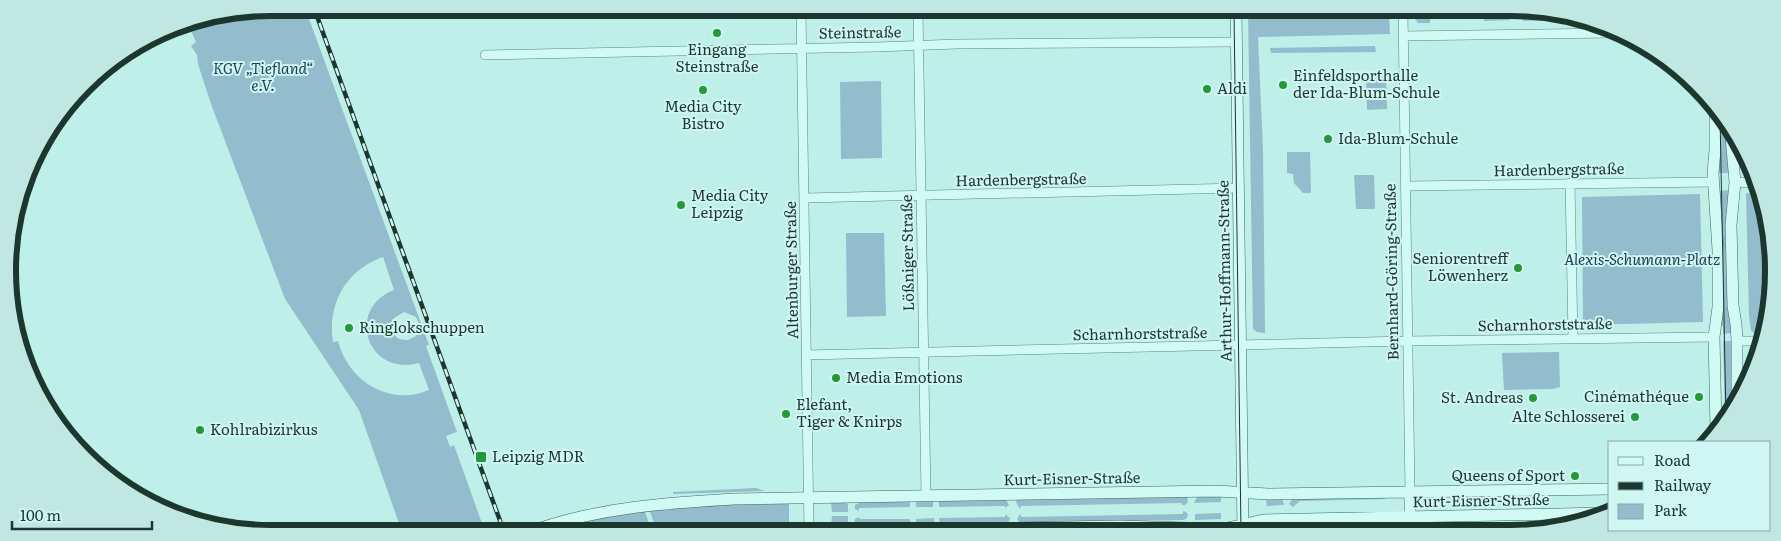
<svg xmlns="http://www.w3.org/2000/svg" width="1781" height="541" font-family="Literata,serif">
<rect width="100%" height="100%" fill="#bfefe9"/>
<path fill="#93bccd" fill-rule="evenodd" d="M271,8h34l124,337 -3,1 31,86 -11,4 4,11 4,-2 30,84h-83l-42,-119 -74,-111 -74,-195 -13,-40 -1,-9 -6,-9 5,-4 -8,-18zM383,257l11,33c-49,19 -27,87 25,73l10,27c-39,17 -81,-9 -91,-49l-5,1c-6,-38 13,-72 50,-85zM404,312l12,5 3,7 -3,12 -8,4c-13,1 -20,-9 -14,-22z
M1248,11l141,1 1,22 -132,3 5,112 2,184 -8,-1 -4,-3z
M1484,12h26v8l-26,1z
M1522,12l28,1v7l-27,1z
M1430,13v10h-12l-3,-4v-5z
M1375,46l1,6 -105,1 -1,-5z
M1386,74l1,35 -20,1 -1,-35z
M881,81l1,77 -41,1 -1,-77z
M1718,113l10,10 4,50h-17z
M1287,152h23l1,41h-8l-9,-10 -1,-9 -6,-1z
M1354,175h20l1,34h-19z
M1732,190l-1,143 -8,1v-8l-3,-1 -5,-134z
M1746,193l12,1 10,25v103l-5,15 -12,-6 -2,-15z
M1700,194l3,128 -120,3 -1,-128z
M846,233h38l2,83 -39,1z
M1723,341h8v9h2l-2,20 1,39 -7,10z
M1559,352l1,35 -7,2 -49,1 -2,-37z
M756,488l9,3 -92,3v-2z
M1187,496l1,6 -3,3h-3v-2l-161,3 -1,3 -4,-7 1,-3z
M1216,496l5,1v5l-27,1 3,-6z
M1385,497v2l-85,2 -7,6 -4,-3 4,-6z
M1281,498l2,3 1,4 -17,1 -1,-6z
M1006,500l3,5 -4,3v-2l-66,1v-6z
M910,501v6l-51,1v3l-4,-2v-4l6,-3z
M916,501h17v6h-17z
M789,503v20c-44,1 -88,6 -133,6l-7,-20 46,-4z
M831,503h16l1,2v7h-16z
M644,509l7,20h-98z
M1183,511l3,1 2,3 -2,4 -3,1 -163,3 -3,-4 3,-5 2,3 161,-3z
M1221,513v6l-26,1v-6z
M1005,514l5,4 -2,5 -68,2 -1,-7 66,-1z
M832,516h16v6l-5,4h-12z
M859,517l1,2h50l1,6 -55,1 -2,-1 1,-6z
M934,518v7h-18v-6z"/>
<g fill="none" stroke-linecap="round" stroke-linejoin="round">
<defs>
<path id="street" d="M801,10l8,520
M918,10l8,486
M1403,12l7,480
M1403,36l208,-3
M485,55l392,-8 80,-3 279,-2
M1735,182l19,1
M1570,183l3,155
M1406,186l307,-4
M805,198l434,-10
M1737,341h24
M806,355l601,-14 307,-4"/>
<path id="secondary" d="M1236,11l7,520
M1715,110v40l-2,23 5,77v57l-4,30 2,92
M1730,126l5,56 -4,43 2,81 3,18 1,17v62
M1410,492v39
M538,529c64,-22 130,-26 196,-30l482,-8 52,3 342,-5
M909,530l210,-4 104,3 40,-9 341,-7"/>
</defs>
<use href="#street" stroke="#57887a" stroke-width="10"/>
<use href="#secondary" stroke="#3a6a5a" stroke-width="12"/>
<use href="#street" stroke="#d2faf5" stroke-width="9"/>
<use href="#secondary" stroke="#d2faf5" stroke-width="11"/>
<path stroke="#1c372e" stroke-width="1" d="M1234,11l7,520
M1720,116l6,301"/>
<defs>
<path id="rail" d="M314,8l189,521"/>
</defs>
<use href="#rail" stroke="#1c372e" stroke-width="4.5"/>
<use href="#rail" stroke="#cff6f2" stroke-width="2.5" stroke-dasharray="8" stroke-linecap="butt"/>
</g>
<g fill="#259939" stroke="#cff6f2" stroke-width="2">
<circle cx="717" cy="33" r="5"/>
<circle cx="1283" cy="85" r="5"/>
<circle cx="1207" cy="89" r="5"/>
<circle cx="703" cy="90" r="5"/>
<circle cx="1328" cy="139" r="5"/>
<circle cx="681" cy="205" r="5"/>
<circle cx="1518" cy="268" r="5"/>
<circle cx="349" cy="328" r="5"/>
<circle cx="836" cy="378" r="5"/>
<circle cx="1699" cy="397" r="5"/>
<circle cx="1533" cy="398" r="5"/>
<circle cx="786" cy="414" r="5"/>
<circle cx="1635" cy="417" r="5"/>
<circle cx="200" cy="430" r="5"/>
<rect x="475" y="451" width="12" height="12" rx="2.5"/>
<circle cx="1575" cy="476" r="5"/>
</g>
<g text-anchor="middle" stroke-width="4" stroke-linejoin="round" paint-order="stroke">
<g font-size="15" fill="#1c372e" stroke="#cff6f2">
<text transform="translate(860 33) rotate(-1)" y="5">Steinstraße</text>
<text transform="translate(1559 170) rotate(-1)" y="5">Hardenbergstraße</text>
<text transform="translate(1021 180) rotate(-1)" y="5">Hardenbergstraße</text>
<text transform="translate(908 253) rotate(-91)" y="5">Lößniger Straße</text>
<text transform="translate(792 270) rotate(-91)" y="5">Altenburger Straße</text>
<text transform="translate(1225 271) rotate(-91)" y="5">Arthur-Hoffmann-Straße</text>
<text transform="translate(1392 272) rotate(-91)" y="5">Bernhard-Göring-Straße</text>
<text transform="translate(1545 325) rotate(-1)" y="5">Scharnhorststraße</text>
<text transform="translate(1140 334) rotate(-1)" y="5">Scharnhorststraße</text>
<text transform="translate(1072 479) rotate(-1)" y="5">Kurt-Eisner-Straße</text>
<text transform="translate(1481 501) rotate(-1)" y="5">Kurt-Eisner-Straße</text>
</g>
<g font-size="15" fill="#1c372e" stroke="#cff6f2" text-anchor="start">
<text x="717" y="55" text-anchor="middle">Eingang<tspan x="717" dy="17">Steinstraße</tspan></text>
<text x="1293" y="81">Einfeldsporthalle<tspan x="1293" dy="17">der Ida-Blum-Schule</tspan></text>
<text x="1217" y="94">Aldi</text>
<text x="703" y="112" text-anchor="middle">Media City<tspan x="703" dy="17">Bistro</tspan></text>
<text x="1338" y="144">Ida-Blum-Schule</text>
<text x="691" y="201">Media City<tspan x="691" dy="17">Leipzig</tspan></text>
<text x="1508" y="264" text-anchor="end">Seniorentreff<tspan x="1508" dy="17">Löwenherz</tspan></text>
<text x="359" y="333">Ringlokschuppen</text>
<text x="846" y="383">Media Emotions</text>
<text x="1689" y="402" text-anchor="end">Cinémathéque</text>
<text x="1523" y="403" text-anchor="end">St. Andreas</text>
<text x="796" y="410">Elefant,<tspan x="796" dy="17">Tiger &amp; Knirps</tspan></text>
<text x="1625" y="422" text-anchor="end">Alte Schlosserei</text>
<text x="210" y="435">Kohlrabizirkus</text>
<text x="492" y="462">Leipzig MDR</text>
<text x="1565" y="481" text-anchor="end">Queens of Sport</text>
</g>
<g font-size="15" font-style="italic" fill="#223f54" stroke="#cff6f2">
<text x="263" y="74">KGV „Tiefland“<tspan x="263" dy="17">e.V.</tspan></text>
<text x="1642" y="265">Alexis-Schumann-Platz</text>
</g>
</g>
<path d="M0 0H1781V541H0ZM270 16H1511A254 254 0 0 1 1765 270V271A254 254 0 0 1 1511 525H270A254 254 0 0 1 16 271V270A254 254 0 0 1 270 16Z" fill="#c1e7e2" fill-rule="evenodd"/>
<path fill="none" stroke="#1c372e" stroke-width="6" d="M270 16H1511A254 254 0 0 1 1765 270V271A254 254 0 0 1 1511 525H270A254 254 0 0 1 16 271V270A254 254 0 0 1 270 16Z"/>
<rect x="1608" y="441" width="162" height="90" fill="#cff6f2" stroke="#87aaa4"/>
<rect x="1618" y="457" width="25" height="8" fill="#d2faf5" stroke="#87aaa4"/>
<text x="1654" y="466" font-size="15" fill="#1c372e">Road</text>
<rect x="1618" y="482" width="25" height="8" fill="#1c372e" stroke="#87aaa4"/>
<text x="1654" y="491" font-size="15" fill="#1c372e">Railway</text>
<rect x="1618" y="504" width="25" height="15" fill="#93bccd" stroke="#87aaa4"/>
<text x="1654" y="516" font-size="15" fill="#1c372e">Park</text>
<path d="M12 521v8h140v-8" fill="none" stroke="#1c372e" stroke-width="2.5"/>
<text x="20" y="521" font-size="15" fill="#1c372e" stroke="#cff6f2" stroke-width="4" paint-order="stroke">100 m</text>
</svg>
